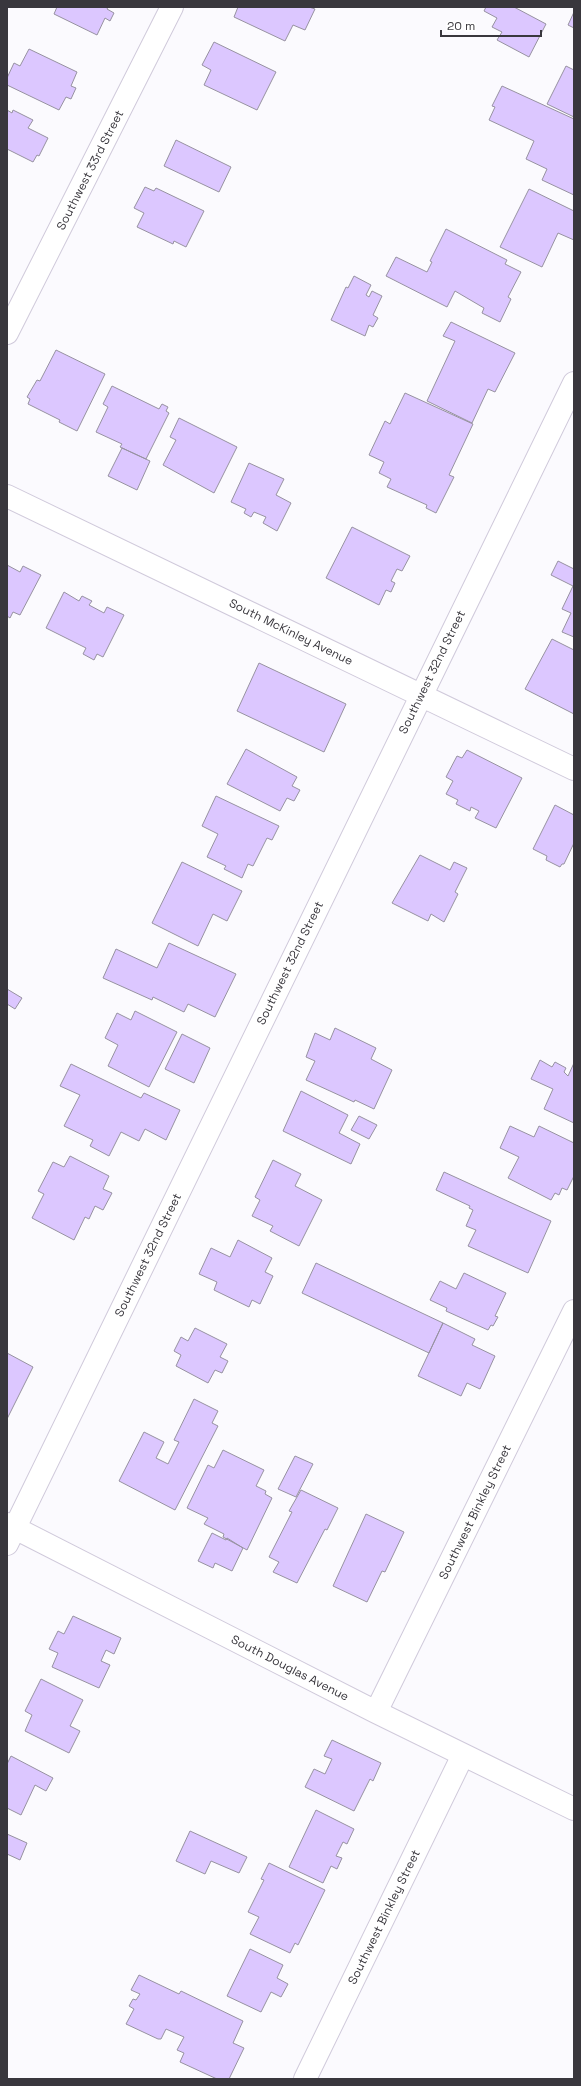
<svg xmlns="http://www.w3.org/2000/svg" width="581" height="2086" font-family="'Space Grotesk',sans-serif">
<rect width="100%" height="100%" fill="#fbfafe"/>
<path fill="#dcc7ff" stroke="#9792a1" d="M57,7h51l-1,2 7,4 -4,8 -5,-3 -8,17 -43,-21z
M238,7h71l6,2 -10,21 -12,-5 -8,16 -51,-24z
M486,7h28l32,17 -17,33 -32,-17 5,-8 -10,-5 5,-9 -13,-7z
M574,12v16l-6,-3z
M214,42l62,30 -19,38 -53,-25 7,-15 -9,-5z
M29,49l48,23 -6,14 5,2 -5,11 -5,-2 -7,13 -52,-25v-7l7,-15 6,3z
M566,66l8,4v47l-27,-13z
M502,86l72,33v76l-32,-15 5,-11 -21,-10 8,-18 -45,-21 6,-13 -3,-1z
M7,110l5,3 1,-3 20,10 -5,8 20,10 -9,18 -2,-1 -4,7 -26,-13z
M176,140l55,27 -12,25 -55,-26z
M145,187l9,4 2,-3 48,23 -18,36 -12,-6 -1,3 -36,-17 7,-14 -10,-5z
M529,189l45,22v29l-16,-7 -16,34 -42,-20z
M446,229l61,31 -2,4 16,8 -13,25 3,2 -11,23 -18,-9 2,-5 -29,-17 -8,16 -61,-31 10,-19 31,15 5,-10 -2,-1z
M354,276l17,9 -5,10 3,2 3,-6 10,5 -9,19 5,3 -5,9 -4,-2 -4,11 -34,-16 15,-33 2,1z
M451,322l64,31 -20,39 -7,-3 -16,34 -45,-22 28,-60 -12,-5z
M56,350l49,24 -28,57 -18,-9 1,-2 -32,-16 2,-5 -3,-2 10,-17 3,1z
M112,386l47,23 3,-5 6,3 -2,4 3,2 -23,46 -26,-12 2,-3 -26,-12 12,-25 -5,-3z
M405,393l68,31 -24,51 5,2 -18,36 -10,-5 1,-3 -40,-18 4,-8 -12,-6 5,-11 -15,-7 16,-34 5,3z
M179,418l58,29 -23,46 -51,-28 13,-25 -6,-3z
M122,448l28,13 -13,29 -29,-14z
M249,463l35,16 -8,16 15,8 -14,28 -14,-8 3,-6 -12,-5 -3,5 -7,-4 2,-4 -15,-7z
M352,527l58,29 -8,15 -5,-2 -6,12 4,2 -4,9 -5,-2 -7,15 -53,-27z
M558,561l16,8v68l-12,-5 9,-19 -9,-4 11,-23 -22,-11z
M7,565l13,7 3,-6 18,9 -21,40 -7,-3 -3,6 -3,-2z
M64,592l15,9 3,-5 10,5 -3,4 15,8 3,-6 17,8 -21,42 -6,-3 -3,6 -11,-6 3,-6 -40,-20z
M552,639l22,11v64l-49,-25z
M259,663l87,41 -22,48 -87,-41z
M246,749l51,28 -5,9 8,4 -6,11 -7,-3 -7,13 -53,-27z
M467,750l55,28 -26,50 -21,-10 4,-7 -8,-4 -1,4 -14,-7 2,-4 -12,-6 7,-13 -7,-4 11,-21 5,2z
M216,796l63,30 -7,14 -5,-2 -14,28 -5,-2 -6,14 -18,-9 2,-3 -19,-9 11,-23 -16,-8z
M555,805l19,10v28l-10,21h-2l-2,3 -14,-7 1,-4 -14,-7z
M420,855l30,15 4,-8 13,6 -12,24 3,2 -14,28 -13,-8 -3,7 -36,-18z
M182,862l60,29 -15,30 -14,-7 -15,32 -46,-23z
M169,943l67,31 -21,43 -27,-13 -4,8 -31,-15 -1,3 -49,-22 13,-29 41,19z
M7,989l15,9 -7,11 -8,-5z
M135,1011l42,21 -28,55 -41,-21 10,-21 -13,-7 12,-25 14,7z
M335,1028l41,20 -5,11 21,11 -18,39 -19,-9 -1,2 -48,-22 9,-19 -9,-4 9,-24 15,7z
M182,1034l28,14 -16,35 -29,-14z
M540,1060l12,7 3,-5 11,6 -2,4 4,4 6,-13v60l-30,-14 9,-20 -22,-10z
M71,1064l70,34 3,-5 36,17 -14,30 -21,-11 -6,12 -18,-9 -12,24 -19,-10 3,-6 -29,-14 16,-31 -20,-9z
M301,1091l47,24 -9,18 21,11 -9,20 -68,-33z
M359,1116l18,9 -8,14 -18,-9z
M510,1126l24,11 5,-11 35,17v33l-7,14 -5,-2 -3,7 -4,-2 -4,7 -43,-22 11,-21 -19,-9z
M70,1156l39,20 -6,13 9,4 -9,17 -8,-4 -6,13 -4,-2 -11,23 -42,-22 12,-24 -6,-3 15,-29 11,5z
M273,1160l28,14 -6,12 27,14 -23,46 -29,-15 3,-5 -21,-10 8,-16 -5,-3z
M444,1172l107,49 -23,52 -60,-27 8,-16 -10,-4 7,-16 -4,-2 1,-2 -34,-16z
M238,1240l34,18 -7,14 8,4 -13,28 -8,-4 -3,7 -35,-17 3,-8 -18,-8 12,-26 19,9z
M316,1263l127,60 -14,30 -127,-60z
M464,1273l42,20 -11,23 3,1 -5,9 -2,-1 -3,5 -42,-19 1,-3 -17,-8 10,-19 16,8z
M443,1323l32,16 -3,6 23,11 -15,33 -13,-6 -6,13 -43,-20z
M195,1328l32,16 -7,13 8,4 -6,12 -7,-3 -7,13 -32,-17 5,-11 -7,-4 7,-14 7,4z
M7,1353l26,14 -26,52z
M194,1399l24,12 -6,12 6,3 -43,84 -56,-29 25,-49 20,10 -8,16 12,6 11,-22 -5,-2z
M223,1450l41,20 -8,16 10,5 -1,3 7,4 -25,52 -24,-13 1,-3 -20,-10 4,-6 -21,-10 21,-43 6,3z
M295,1456l18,8 -17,33 -18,-8z
M301,1490l37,18 -11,22 -2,-1 -28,54 -24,-11 6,-10 -10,-5 23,-45 -3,-1z
M366,1514l38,18 -19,40 -3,-1 -15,31 -34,-16z
M212,1533l14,7 1,-2 16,10 -11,23 -17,-8 -2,5 -15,-7z
M73,1616l48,22 -7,16 -8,-4 -5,11 9,4 -11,23 -47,-21 6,-14 -9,-4 9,-18 6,3z
M41,1679l42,21 -13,26 10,5 -11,22 -44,-22 7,-16 -7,-4z
M332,1740l49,23 -8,18 -3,-2 -16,32 -49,-24 9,-18 11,5 7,-15 -8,-3z
M11,1756l42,22 -7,13 -11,-6 -14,30 -14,-7v-44z
M316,1810l38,19 -7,15 -4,-2 -7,14 6,2 -5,11 -6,-3 -8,17 -34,-16z
M190,1831l57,26 -8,16 -28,-12 -6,13 -29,-13z
M7,1834l20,9 -7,17 -13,-6z
M269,1863l56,27 -27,55 -3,-2 -5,10 -40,-19 9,-17 -11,-5 16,-32 -3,-1z
M250,1949l33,16 -6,13 11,6 -7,13 -10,-5 -10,20 -34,-16z
M139,1975l40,19 2,-3 62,30 -10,22 11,5 -15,31h-12l-37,-17 4,-9 -7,-3 7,-13 -18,-8 -5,10h-3l-32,-15 8,-15 -5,-3 4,-7 3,1 4,-6 -9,-4z"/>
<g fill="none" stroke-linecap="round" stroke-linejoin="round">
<defs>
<path id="street" d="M7,333l165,-326
M7,496l567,273
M7,1524l369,188 198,97
M7,1544l567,-1161
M376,1712l198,-401
M305,2079l158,-324"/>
</defs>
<use href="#street" stroke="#d0cadb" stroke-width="24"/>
<use href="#street" stroke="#fff" stroke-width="22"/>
</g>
<g text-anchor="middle" stroke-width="3.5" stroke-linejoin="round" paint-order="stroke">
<g font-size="12" fill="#39373d" stroke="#fff">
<text transform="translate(90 170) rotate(-63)" y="4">Southwest 33rd Street</text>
<text transform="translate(291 632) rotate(26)" y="4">South McKinley Avenue</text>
<text transform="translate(432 672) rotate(-64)" y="4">Southwest 32nd Street</text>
<text transform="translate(290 963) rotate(-64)" y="4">Southwest 32nd Street</text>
<text transform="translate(148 1255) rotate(-64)" y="4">Southwest 32nd Street</text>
<text transform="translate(475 1512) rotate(-64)" y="4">Southwest Binkley Street</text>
<text transform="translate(290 1668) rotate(27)" y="4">South Douglas Avenue</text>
<text transform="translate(384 1917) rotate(-64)" y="4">Southwest Binkley Street</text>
</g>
</g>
<rect width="581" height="2086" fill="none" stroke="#39373d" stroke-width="16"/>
<path d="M441 30v6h100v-6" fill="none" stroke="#39373d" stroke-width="2"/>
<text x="447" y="30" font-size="12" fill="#39373d" stroke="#ffffff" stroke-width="3" paint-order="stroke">20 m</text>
</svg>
